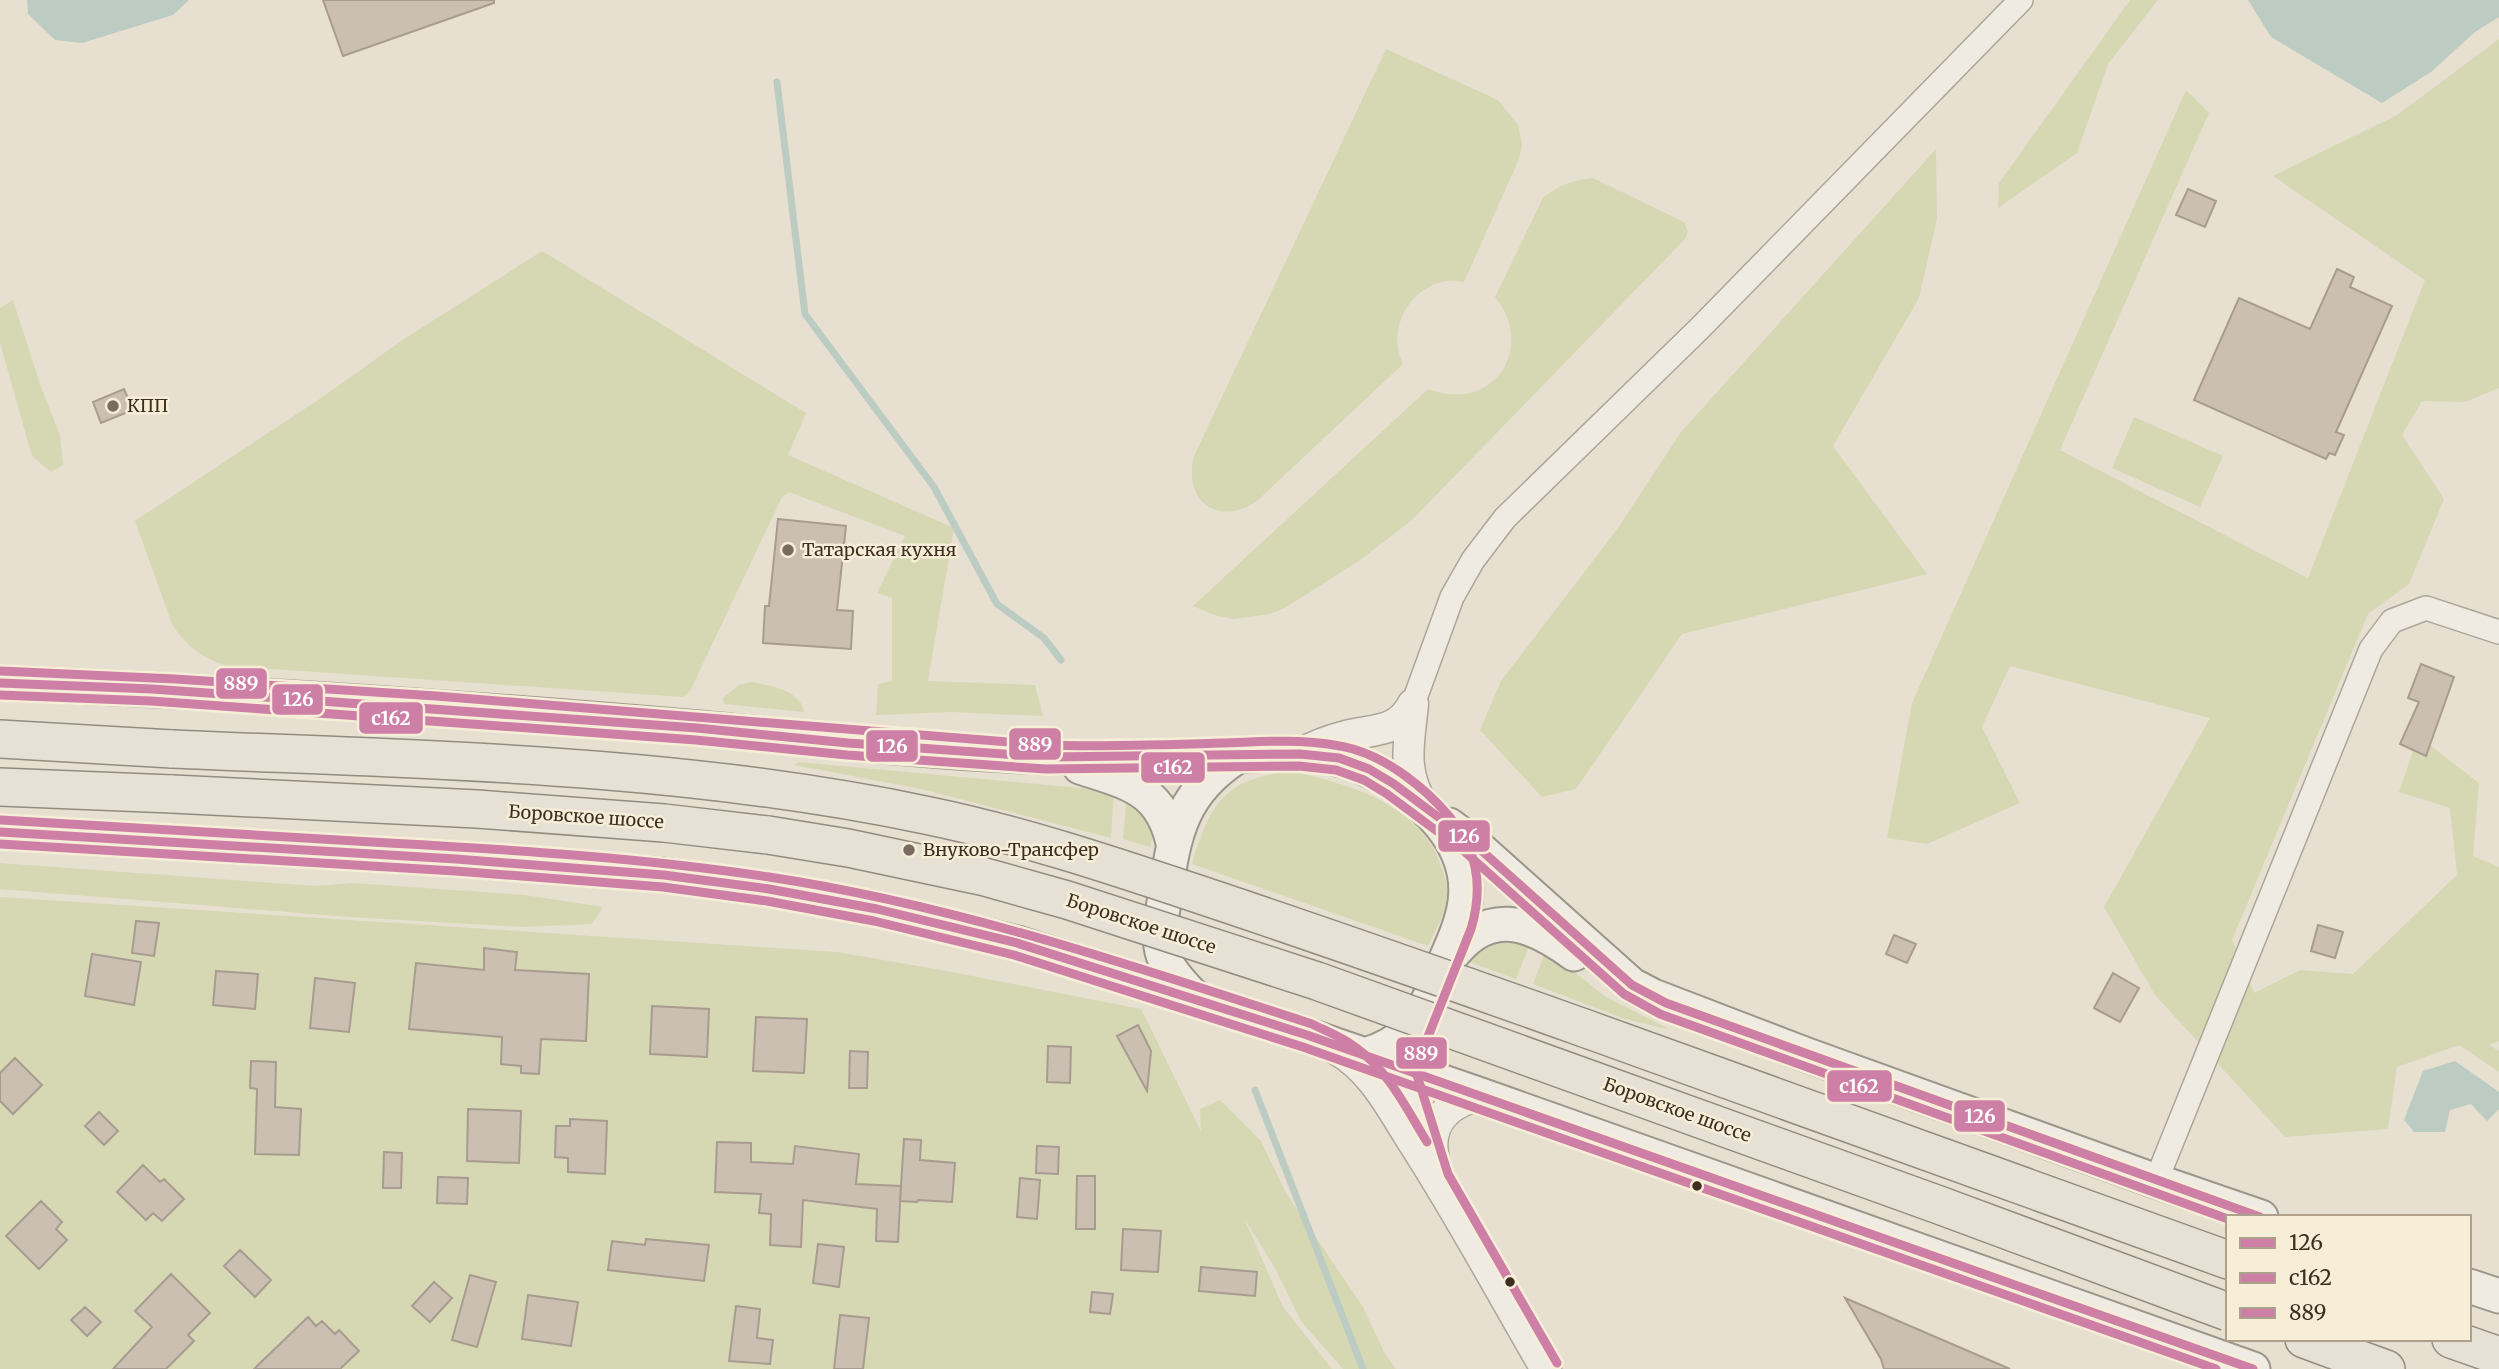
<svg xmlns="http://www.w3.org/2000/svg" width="2499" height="1369" font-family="Merriweather,serif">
<rect width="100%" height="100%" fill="#e7e0d1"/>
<path fill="#d6d7b3" d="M2130,0h28l-50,64 -31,89 -79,55 1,-25z
M2499,39v349l-34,14 -43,-1 -20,34 42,64 -35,85 -41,30 -136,326 22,53 46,-23 53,4 104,-99 -7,-67 -51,-16 19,-56 61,47 -6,73 26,11v174l-10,4 10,6v21l-40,-27 -62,22 -9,62 -103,8 -130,-142 -51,-88 106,-189 -200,-52 -28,61 38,76 -93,41 -40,-6 25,-135 274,-613 23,23 -149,337 248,128 117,-298 -152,-104 124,-61z
M1386,49l112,51 20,25 4,20 -3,14 -55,123c-45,-10 -81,42 -61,82l-146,137c-39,27 -74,0 -63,-45z
M1936,149l1,70 -18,79 -86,148 94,128 -245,60 -106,155 -34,8 -62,-67 21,-49 117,-153 63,-96z
M1593,178l91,44 4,10 -3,7 -273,281 -52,40 -75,48 -15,6 -36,5 -17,-3 -24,-10 235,-217c64,25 109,-40 67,-92l48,-99c15,-13 30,-18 50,-20z
M542,251l264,162 -18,42 166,73 -26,153 107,4 8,31 -91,-4 -76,3 2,-31 14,-3v-83l-15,-5 28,-57 -116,-44 -7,5 -92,194 -7,6 -456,-31c-23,-7 -42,-20 -55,-42l-37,-103 183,-121 86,-61z
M13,300l28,87 19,48 3,30 -12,7 -19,-16 -32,-113v-35z
M2134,417l89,39 -23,51 -88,-39z
M751,682c18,3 50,8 53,30l-80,-8 -1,-6 16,-13z
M799,762l315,29 -3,47 -190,-49 -127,-24z
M1290,771c57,12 134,34 152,98 3,8 6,18 5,27 -1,17 -12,35 -19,50l-236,-82c18,-60 31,-84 98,-93z
M1127,793l28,34 -5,20 -27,-8z
M0,863l315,23 38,-3 172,12 78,12 -11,17 -70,3 -172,-10 -350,-28z
M0,897l837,55 110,19 194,38 60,122 -1,-22 20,-9 41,41 25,52 77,114 22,47 11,15h-53l-42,-48 -26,-53 -31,-50 39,89 49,62h-1332z
M1532,939l-16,40 -49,-18 13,-18z
M1545,952l9,4 52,41 65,33 -46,-11 -92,-35z"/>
<path fill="#bcccc2" d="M27,0h162l-16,15 -91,28 -27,-3 -27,-26z
M2248,0h251v17l-24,15 -44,40 -49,31 -111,-66z
M2455,1061l44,31v17l-12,12 -16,-17 -21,6 -5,22h-31l-10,-12 19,-49z"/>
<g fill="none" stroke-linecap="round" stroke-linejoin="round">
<path stroke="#bcccc2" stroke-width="7" d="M777,82l28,232 129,173 63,117 47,34 17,22
M1255,1090l108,279"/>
</g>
<path fill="#cbbfb2" stroke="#a89c90" stroke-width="2" d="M323,0h171v3l-151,53z
M2188,189l28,12 -11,26 -29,-12z
M2337,269l17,8 -4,10 42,19 -56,126 8,3 -9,20 -6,-2 -3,6 -132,-59 45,-102 71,31z
M124,389l9,21 -32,13 -8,-21z
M778,519l68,7 -9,84 16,1 -2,38 -88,-6 2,-37h4z
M2421,664l33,13 -28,79 -26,-12 19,-42 -11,-4z
M136,921l23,2 -5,33 -22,-3z
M2318,925l25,7 -8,26 -24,-7z
M1894,935l22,9 -9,19 -21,-9z
M484,948l33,4 -2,18 74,4 -3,67 -45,-2 -2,35 -18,-1v-7l-20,-2 1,-27 -93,-8 7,-66 68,7z
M92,954l49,8 -7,43 -49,-9z
M216,971l42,3 -3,35 -42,-4z
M2113,973l26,15 -19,34 -26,-14z
M315,978l40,5 -6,49 -39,-4z
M652,1006l57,3 -2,48 -57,-3z
M756,1017l51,2 -3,54 -51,-2z
M1138,1025l13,26 -4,40 -30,-55z
M1048,1046l23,1 -1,36 -23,-1z
M850,1051l18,1 -1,36h-18z
M15,1058l27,27 -29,29 -13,-13v-28z
M251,1061l25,1 -1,45 26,2 -2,46 -44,-1 2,-65 -7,-1z
M468,1109l53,2 -2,52 -52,-2z
M99,1112l19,19 -14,14 -19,-19z
M570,1119l37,2 -2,53 -37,-2v-14l-13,-1 1,-31h14z
M904,1139l17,1 -1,20 35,3 -3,39 -34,-2 -1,2 -17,-1z
M717,1142l34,1v19l42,2 2,-18 64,8 -3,30 45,2 -3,56 -22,-1 1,-32 -74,-9 -2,47 -31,-2 1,-31 -12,-1 2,-19 -46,-2z
M1037,1146l22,1 -1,27 -22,-1z
M384,1152l18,1 -1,35h-18z
M143,1165l17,17 4,-3 20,20 -22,22 -9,-8 -7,7 -29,-28z
M1077,1176h18v53h-19z
M438,1177l30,1 -1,26 -30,-1z
M1020,1178l20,2 -3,39 -20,-2z
M41,1201l21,21 -6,7 11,11 -28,29 -33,-33z
M1123,1229l38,2 -3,41 -37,-2z
M646,1239l63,6 -5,36 -96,-11 4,-29 33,4z
M818,1244l26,3 -5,40 -26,-4z
M240,1250l31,30 -16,17 -31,-31z
M1201,1267l56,5 -2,24 -56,-5z
M171,1274l39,39 -22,22 6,6 -28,28h-53l39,-42 -17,-16z
M470,1275l26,7 -19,65 -25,-7z
M434,1282l18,16 -22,24 -18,-16z
M1092,1292l21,2 -3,20 -20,-2z
M528,1295l50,7 -7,44 -49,-7z
M1845,1298l165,71h-126l-3,-10z
M736,1306l24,3 -3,29 16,2 -3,24 -41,-3z
M85,1307l16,15 -14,14 -16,-16z
M840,1315l29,3 -6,51h-29z
M308,1317l8,9 6,-5 13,13 4,-4 20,21 -19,18h-86z"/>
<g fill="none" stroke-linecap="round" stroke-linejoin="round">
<defs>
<path id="minor" d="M1413,704l39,-107 21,-37 32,-42 195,-190 321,-328
M2156,1181l215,-532 21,-28 34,-13 73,24"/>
<path id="tertiary" d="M1413,704c-4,40 -12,67 11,103
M1300,754c14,-8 30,-14 46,-18 28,-7 52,-3 67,-32
M1336,1049c38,21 57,63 80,98 46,72 87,148 130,222
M1408,1049l-6,19 26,80
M1433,1154c-5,-34 17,-52 48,-59"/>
<path id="secondary" d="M0,683c233,9 466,25 699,45 116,11 232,25 349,29 58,2 117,0 175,-1 49,-1 101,-9 146,14 50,25 104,71 96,132 -3,23 -14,45 -23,66 -17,42 -30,75 -78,87
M1080,767c48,16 81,21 93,76
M1449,825l24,18 159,142 21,11 154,59 349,126 105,36
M0,832l456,27 208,16 105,14 108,20 140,34 290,92 174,60 772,274
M1449,959c38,-53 80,-38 125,-5
M1199,1001c-13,-11 -30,-30 -36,-46 -6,-18 -1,-40 2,-59 9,-62 16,-104 73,-140
M2469,1286l30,10"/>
<path id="primary" d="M0,739l172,10
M0,787l172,7
M1584,1028l644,232
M2304,1339l82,30
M2451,1339l48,17"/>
</defs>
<use href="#minor" stroke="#ada599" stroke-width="26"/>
<use href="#tertiary" stroke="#ada599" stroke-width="33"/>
<use href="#secondary" stroke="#9c958a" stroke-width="37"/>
<use href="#primary" stroke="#928b80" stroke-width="40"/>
<use href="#minor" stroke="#efebe3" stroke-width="23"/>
<use href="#tertiary" stroke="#efebe3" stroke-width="30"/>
<use href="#secondary" stroke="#efebe3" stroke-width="33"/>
<use href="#primary" stroke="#e6e1d4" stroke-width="37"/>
<defs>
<path id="primary-bridge" d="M172,749c252,11 505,14 753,66 93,19 183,49 273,79 129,43 257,88 386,134
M172,794l305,15 187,14 104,12 80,13 137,29 82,23 250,81 622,224 289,107"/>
</defs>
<use href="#primary-bridge" stroke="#928b80" stroke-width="40" stroke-linecap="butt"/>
<use href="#primary-bridge" stroke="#e6e1d4" stroke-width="37"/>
<defs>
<path id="bus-1" d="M0,683l152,6 545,39 151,15 199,14 253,-3 39,4 30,11 25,15 79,59 159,142 34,18 594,214
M0,832l456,27 208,16 105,14 108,20 140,34 290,92 946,334"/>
<path id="bus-2" d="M0,695l151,6 545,39 151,15 199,14 253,-3 37,4 28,10 23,14 78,58 159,142 36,20 568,205
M0,844l455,27 208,16 104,14 107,20 140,34 289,92 913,322"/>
<path id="bus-3" d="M1,671l174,8 261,17 609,49c58,2 117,0 175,-2 44,-1 90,-6 133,6 35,10 71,38 95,66 29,34 36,70 23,114l-56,140 33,105 109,189
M1,820c129,7 258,15 388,23 127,7 254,15 380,34 186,28 364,89 543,147 14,7 30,13 43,23 33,23 51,61 72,95"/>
</defs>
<use href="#bus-1" stroke="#f7eed8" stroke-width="14"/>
<use href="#bus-2" stroke="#f7eed8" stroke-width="14"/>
<use href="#bus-3" stroke="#f7eed8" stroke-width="14"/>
<use href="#bus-1" stroke="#ce7fa6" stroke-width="9"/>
<use href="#bus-2" stroke="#ce7fa6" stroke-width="9"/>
<use href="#bus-3" stroke="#ce7fa6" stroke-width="9"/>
</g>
<g fill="#786c5e" stroke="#f7eed8" stroke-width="2.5">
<circle cx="113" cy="406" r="7"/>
<circle cx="788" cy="550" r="7"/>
<circle cx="909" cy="850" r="7"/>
</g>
<g fill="#3d2e20" stroke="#f7eed8" stroke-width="2.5">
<circle cx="1697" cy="1186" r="6"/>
<circle cx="1510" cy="1282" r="6"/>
</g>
<g text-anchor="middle" stroke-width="5" stroke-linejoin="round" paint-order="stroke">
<g font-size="18" fill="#3d2e20" stroke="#f7eed8" text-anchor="start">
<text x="127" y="412">КПП</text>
<text x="802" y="556">Татарская кухня</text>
<text x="923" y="856">Внуково-Трансфер</text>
</g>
<g font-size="18" fill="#3d2e20" stroke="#f7eed8">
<text transform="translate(586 817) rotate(4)" y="6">Боровское шоссе</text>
<text transform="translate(1141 924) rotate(18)" y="6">Боровское шоссе</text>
<text transform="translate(1677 1110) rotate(20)" y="6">Боровское шоссе</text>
</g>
</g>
<g stroke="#f7eed8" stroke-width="2.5">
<rect x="215" y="667" width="53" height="33" rx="7" fill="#ce7fa6"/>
<rect x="271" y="683" width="53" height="33" rx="7" fill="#ce7fa6"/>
<rect x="358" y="701" width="66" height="34" rx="7" fill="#ce7fa6"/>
<rect x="1008" y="727" width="54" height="34" rx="7" fill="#ce7fa6"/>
<rect x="865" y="729" width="54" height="34" rx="7" fill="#ce7fa6"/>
<rect x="1140" y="751" width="66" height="33" rx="7" fill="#ce7fa6"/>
<rect x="1437" y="819" width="54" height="34" rx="7" fill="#ce7fa6"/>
<rect x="1395" y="1036" width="53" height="34" rx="7" fill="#ce7fa6"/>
<rect x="1826" y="1069" width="67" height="34" rx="7" fill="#ce7fa6"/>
<rect x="1953" y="1099" width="53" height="34" rx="7" fill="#ce7fa6"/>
</g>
<g font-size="19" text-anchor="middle" font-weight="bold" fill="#fff">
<text x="241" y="690">889</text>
<text x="298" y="706">126</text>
<text x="391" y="725">с162</text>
<text x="1035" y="751">889</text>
<text x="892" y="753">126</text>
<text x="1173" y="774">с162</text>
<text x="1464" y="843">126</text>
<text x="1421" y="1060">889</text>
<text x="1859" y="1093">с162</text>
<text x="1980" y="1123">126</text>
</g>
<rect x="2226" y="1215" width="245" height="126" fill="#f7eed8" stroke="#ada18e" stroke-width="2"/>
<rect x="2240" y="1238" width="35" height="10" fill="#ce7fa6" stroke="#ada18e" stroke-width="2"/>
<text x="2289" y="1250" font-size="21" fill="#3d2e20">126</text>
<rect x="2240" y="1273" width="35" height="10" fill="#ce7fa6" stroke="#ada18e" stroke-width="2"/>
<text x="2289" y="1285" font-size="21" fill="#3d2e20">с162</text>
<rect x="2240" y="1308" width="35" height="10" fill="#ce7fa6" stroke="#ada18e" stroke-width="2"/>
<text x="2289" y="1320" font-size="21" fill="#3d2e20">889</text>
</svg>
